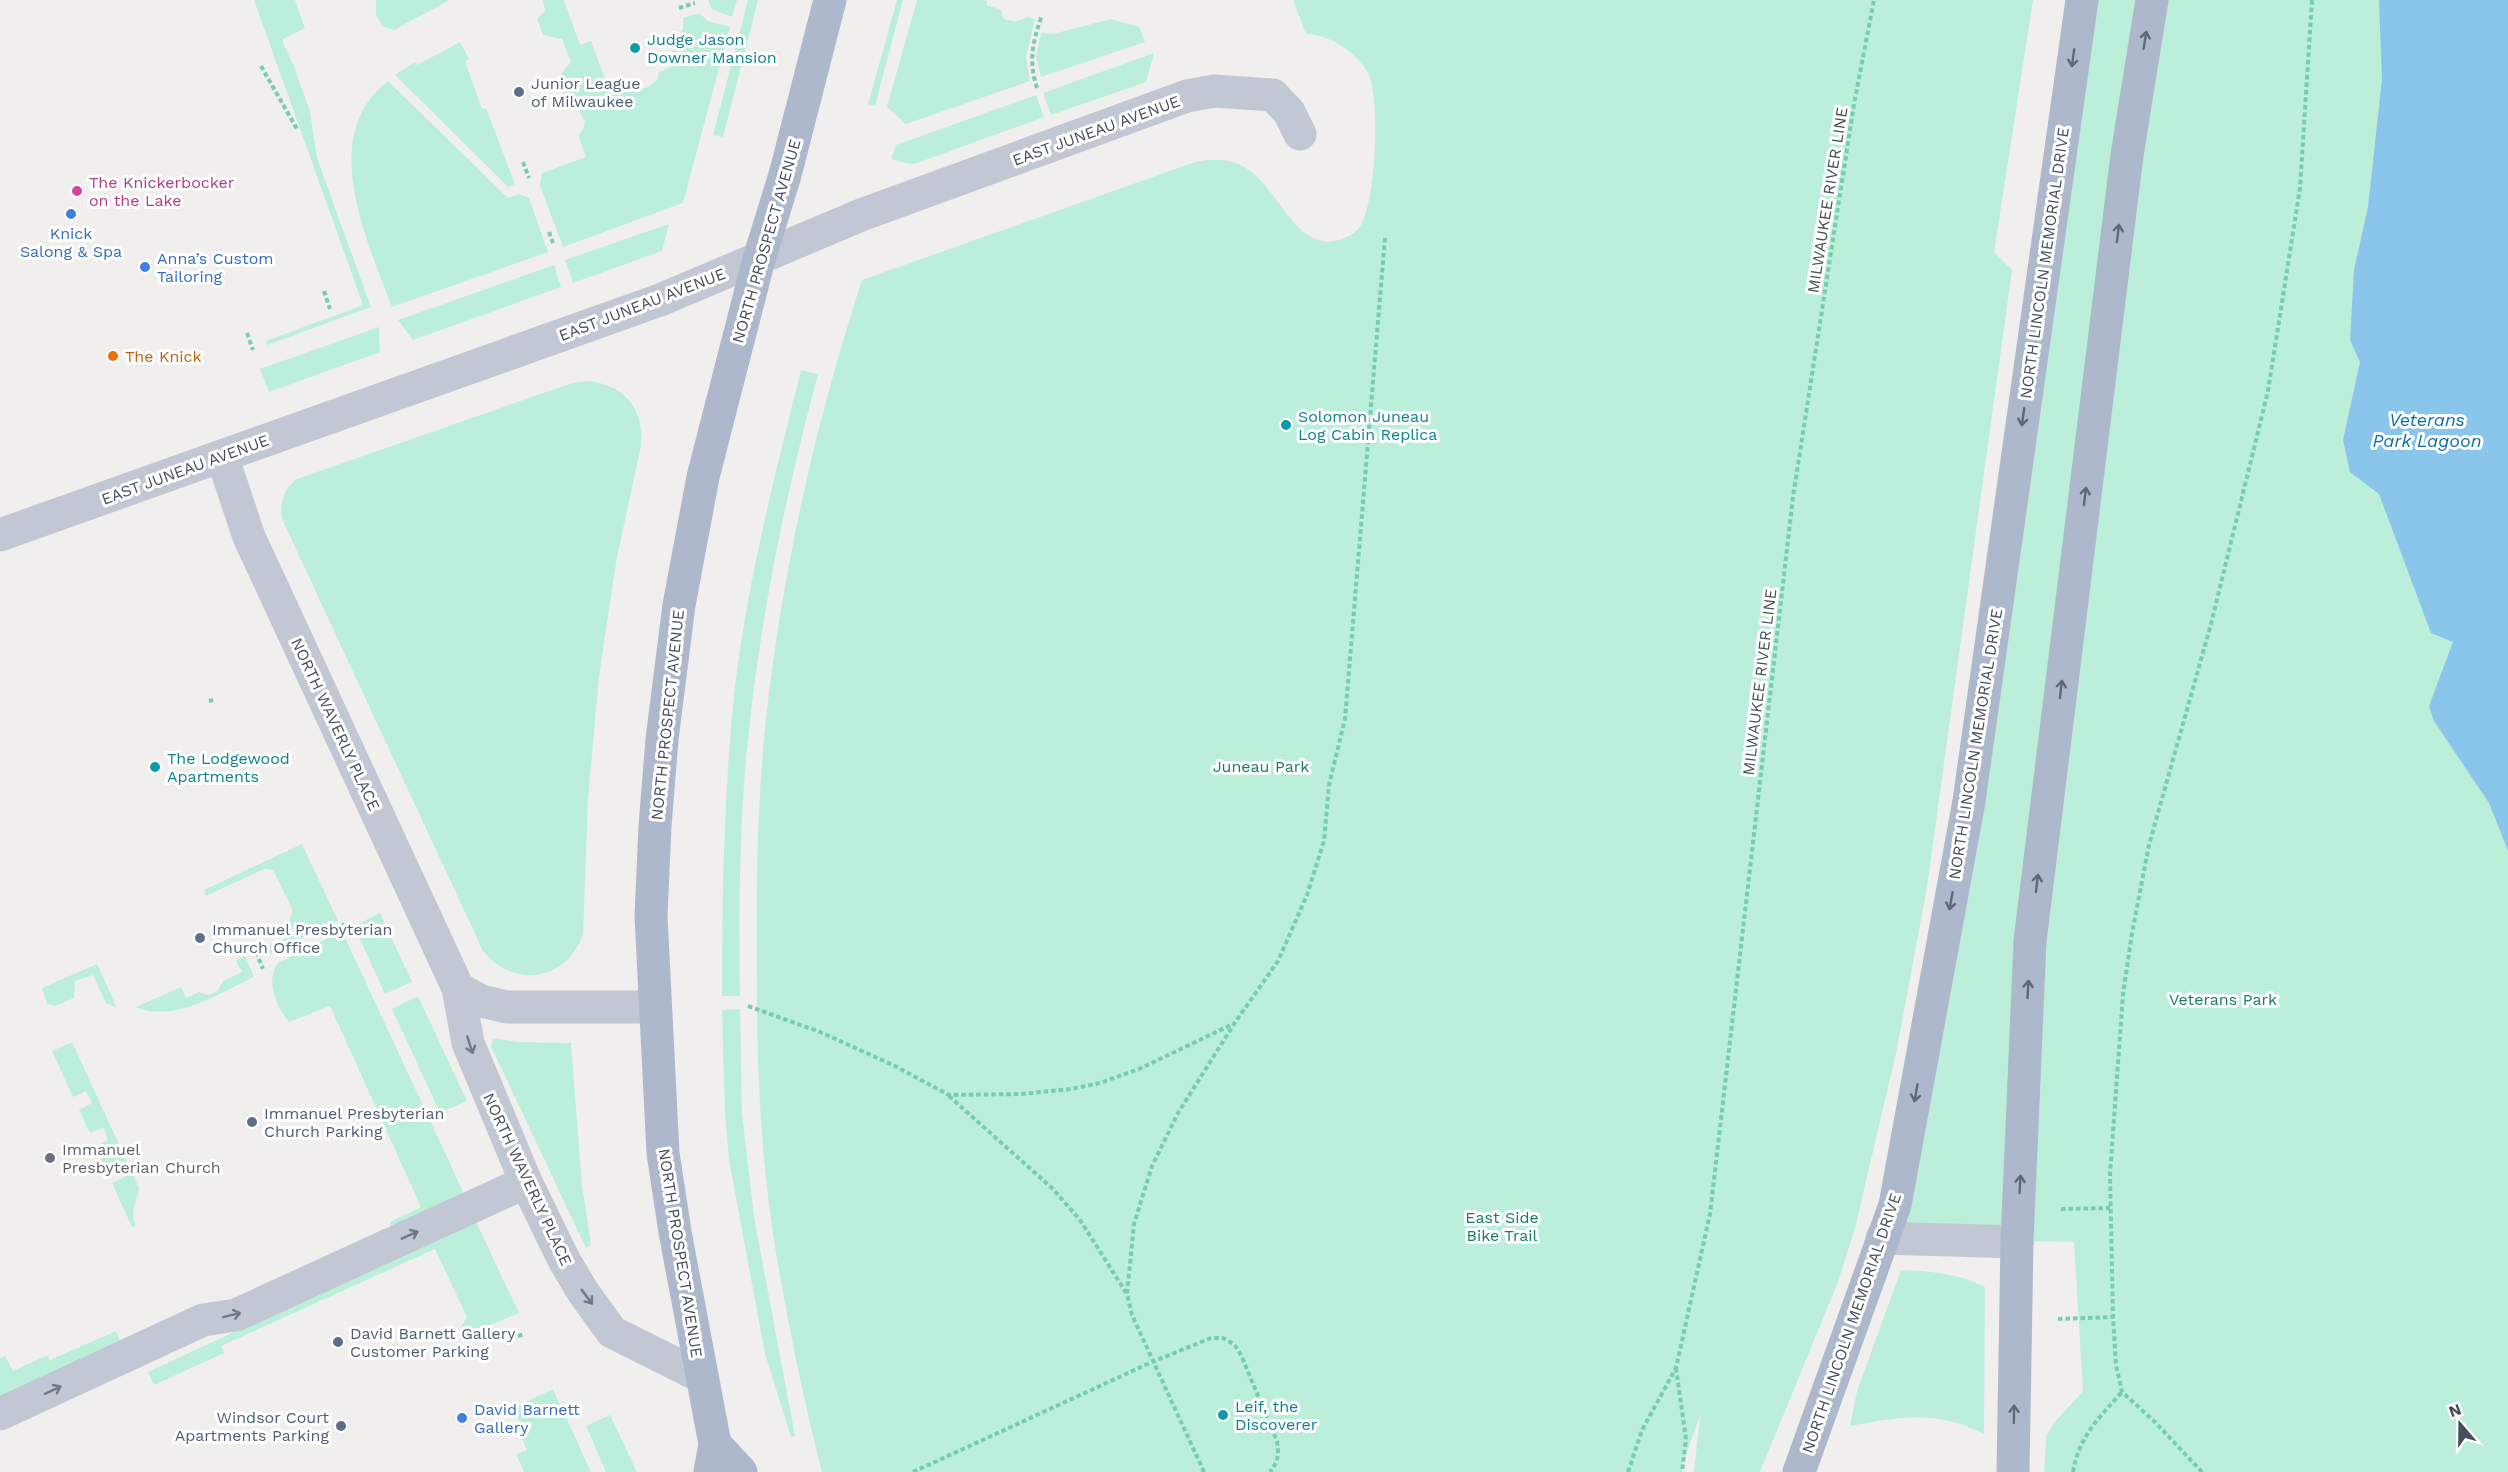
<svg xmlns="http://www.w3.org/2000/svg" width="2508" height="1472" font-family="'Work Sans',sans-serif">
<rect width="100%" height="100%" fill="#f1efee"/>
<path fill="#bcefd9" d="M254,0h41l10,28 -22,11v4l10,21 17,48 7,46 54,149 -104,38 -1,-4 97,-36z
M376,0h72v1l-54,29 -12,-4 -6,-10z
M543,0h21l16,45 11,-4 18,48 19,-6c10,11 21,5 30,-4v-6l18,-9 -4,-13 10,-7 -3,-9 4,-6v-11l16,-5 9,8 22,6 -47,176 -120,44 -23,-61 2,-13 44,-16 -8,-22 5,-5 2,-8 -6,-12 -11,-4 -10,-28 13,-16 -9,-23 -19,-4 -6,-16 8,-8z
M708,0h29l-5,17 -20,-8z
M748,0h10l-35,137 -10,-2z
M897,0h6l-28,106 -7,-2z
M917,0h65l5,1v4l14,5 3,9 12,3 11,-5 8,2 -9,38 4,24 -124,43 -19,-17z
M1293,0h740l-39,252 18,18 -85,617 -30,162 -42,179 -17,54 -78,190h-66l6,-57 -16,45 -2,12h-860c-17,-66 -31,-134 -43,-202 -16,-89 -22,-182 -22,-272 -1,-93 -1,-186 9,-279 16,-147 50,-298 96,-439l333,-118c18,-3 33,-4 49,5 34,17 53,92 100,71 4,-1 12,-6 15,-10 17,-22 21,-128 10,-153 -11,-22 -38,-40 -63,-41z
M2082,0h426v1472h-464l2,-35 7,-13 30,-33 -9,-149 -192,-4z
M1111,19l28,8 6,15 -104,35 -5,-20 5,-24 12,1z
M460,42l9,17 -4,2 17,48 4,-1 29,76 -7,3 -113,-112 20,-13 2,3z
M1154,53l-8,29 -95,33 -8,-22z
M388,81l120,117 12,-4 9,4 19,54 -156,55c-25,-67 -75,-171 -4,-226z
M1036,95l8,22 -127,46 -8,1 -18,-5 5,-14z
M669,224l-7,27 -89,32 -8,-23z
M554,265l7,22 -148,53 -15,-20z
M379,327l1,25 -111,40 -9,-23z
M801,370l17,4c-33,124 -59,248 -71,376 -8,81 -8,164 -7,246h-18c0,-103 2,-207 13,-310 13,-107 40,-212 66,-316z
M589,381c37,5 55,28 52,65l-24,111 -18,119 -11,124 -5,134c-16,47 -69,55 -100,17l-201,-432c-3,-15 2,-31 15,-40l275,-96z
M302,844l36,77 -70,34 -4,-7 31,-14 -6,-13 4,-10 -20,-41 -9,-1 -58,27 -2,-6z
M380,913l32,69 -27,12 -31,-68z
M342,931l124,267 -75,28 -1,-4 31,-15 -91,-201 -41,16c-13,-15 -23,-41 -12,-58z
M245,956l9,21c-33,15 -80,47 -118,30l45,-20 5,11 13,-6 9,3 10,-4 5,-10 19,-9 -6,-11z
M97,964l20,44 -11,-5 -13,-28 -18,6 -1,17 -19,8 -8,-2 -5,-16z
M418,996l49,105 -27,12 -48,-104z
M740,1009l2,105 12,103 41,219 -4,1 -26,-83 -36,-194 -4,-45 -3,-105z
M493,1038l24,4 54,1 11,142 9,60 -5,3 -95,-202z
M72,1042l67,146c-2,15 -10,22 -3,38l-4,1 -20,-44 13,-6 -5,-12 -14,6 -11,-25 13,-6 -4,-12 -14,5 -11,-23 13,-7 -6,-12 -13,6 -21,-46z
M476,1222l43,91 -53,22 -7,-4 8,-14 -32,-68 -214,97 3,7 -70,32 -6,-13 290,-135z
M1901,1270c29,1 57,3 84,17l-1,147c-48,-24 -84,-17 -134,-8l7,-35z
M116,1331l4,10 -120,56v-39l5,-2 8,15 35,-16 2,5z
M553,1389l38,83h-67l-8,-18 11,-4 -5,-11 2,-9 -5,-11 -7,-3 -3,-6z
M610,1415l27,57h-31l-20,-46z"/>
<path fill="#8ac5ec" d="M2379,0h129v851l-19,-48 -55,-82 -5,-15 24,-64 -22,-9 -52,-139 -29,-22 -7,-32 17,-78 -10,-22 4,-70 14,-63 14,-128z"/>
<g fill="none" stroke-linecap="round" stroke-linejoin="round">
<path stroke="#75cdb2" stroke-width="4" stroke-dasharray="4.5 3" stroke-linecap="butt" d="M679,8l16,-5
M261,66l36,63
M1037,88c-9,-27 -4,-47 5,-73
M523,162l6,16
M549,232l4,11
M324,291l6,18
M247,333l6,17
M209,701l4,-1
M320,936l27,-13
M256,952l7,17
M748,1006l72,26 75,34 54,29 73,-1 49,-5 29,-6 39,-14 94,-45
M949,1096l104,93 27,31 47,74
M2061,1209l49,-1
M2058,1319l55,-2
M518,1336l7,-2
M1676,1368l10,71 -4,33
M913,1472l239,-110 59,-24h12l11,6 7,11 36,86c2,13 1,21 -7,31
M1204,1472l-72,-157 -5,-21 7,-70 18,-58 26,-53 56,-89 44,-63 29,-66 17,-54 5,-56 16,-66 40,-482
M1628,1472l14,-42 34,-62 34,-154 83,-717 61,-393 20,-104
M2073,1472c6,-36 26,-54 49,-80
M2202,1472l-48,-51 -32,-29 -6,-27 -3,-48 -3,-143 13,-180 9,-61 17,-88 62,-221 57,-233 32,-203 12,-188"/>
<path stroke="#c2c8d3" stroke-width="33" d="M222,456l27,81 209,451 23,13 26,6h148
M0,535l660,-235 201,-85 326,-119 27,-5 59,4 16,17 11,22
M458,988l10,55 58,139 38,78 19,32 29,40 90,45
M1882,1238l135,4
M0,1414l203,-94 33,-5 290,-133"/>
<path stroke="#aeb8cd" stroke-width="33" d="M715,1444l26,28
M710,1472l5,-28 -40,-212 -12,-79 -12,-237 4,-90 7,-87 17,-134 24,-128 56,-218 26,-84 45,-175
M1799,1472l96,-267 74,-404 113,-801
M2013,1472l4,-230 13,-301 97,-786 25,-155"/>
</g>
<defs><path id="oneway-shaft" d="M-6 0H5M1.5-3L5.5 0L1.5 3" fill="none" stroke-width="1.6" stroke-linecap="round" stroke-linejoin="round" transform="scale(1.5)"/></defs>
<g stroke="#606878">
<use href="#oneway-shaft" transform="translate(2145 40) rotate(-81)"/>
<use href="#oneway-shaft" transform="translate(2073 58) rotate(98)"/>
<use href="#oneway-shaft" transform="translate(2118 233) rotate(-83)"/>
<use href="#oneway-shaft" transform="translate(2023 417) rotate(98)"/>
<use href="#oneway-shaft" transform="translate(2085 496) rotate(-83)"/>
<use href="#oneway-shaft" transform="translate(2061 689) rotate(-83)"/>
<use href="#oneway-shaft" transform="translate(2037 883) rotate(-83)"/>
<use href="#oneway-shaft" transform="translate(1951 901) rotate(100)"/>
<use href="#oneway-shaft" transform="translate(2028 989) rotate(-87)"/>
<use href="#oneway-shaft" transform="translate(1916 1093) rotate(100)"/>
<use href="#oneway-shaft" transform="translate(2020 1184) rotate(-87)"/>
<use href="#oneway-shaft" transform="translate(2014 1414) rotate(-89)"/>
</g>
<g stroke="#717986">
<use href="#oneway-shaft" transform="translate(470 1045) rotate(72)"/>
<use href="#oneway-shaft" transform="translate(410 1235) rotate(-24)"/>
<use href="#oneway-shaft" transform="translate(587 1297) rotate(54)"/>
<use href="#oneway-shaft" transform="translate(232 1315) rotate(-14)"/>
<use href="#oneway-shaft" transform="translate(53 1390) rotate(-25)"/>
</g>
<g fill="#0f9aa8" stroke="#fff" stroke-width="2">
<circle cx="635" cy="48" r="6"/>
<circle cx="1286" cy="425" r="6"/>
<circle cx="155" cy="767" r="6"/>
<circle cx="1223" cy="1415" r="6"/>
</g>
<g fill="#5c6f8a" stroke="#fff" stroke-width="2">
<circle cx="519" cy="92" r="6"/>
<circle cx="200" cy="938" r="6"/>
<circle cx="252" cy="1122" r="6"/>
<circle cx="338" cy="1342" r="6"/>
<circle cx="341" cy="1426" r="6"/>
</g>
<circle fill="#d1479c" stroke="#fff" stroke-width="2" cx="77" cy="191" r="6"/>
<g fill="#3f7fe0" stroke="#fff" stroke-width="2">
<circle cx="71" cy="214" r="6"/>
<circle cx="145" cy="267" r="6"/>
<circle cx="462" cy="1418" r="6"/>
</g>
<circle fill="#e8710a" stroke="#fff" stroke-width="2" cx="113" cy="356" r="6"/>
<circle fill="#6b7280" stroke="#fff" stroke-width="2" cx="50" cy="1158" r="6"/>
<g text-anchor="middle" stroke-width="6" stroke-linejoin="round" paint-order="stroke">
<g font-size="16" fill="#0d838f" stroke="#fff" text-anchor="start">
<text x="647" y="45">Judge Jason<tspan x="647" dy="18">Downer Mansion</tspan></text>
<text x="1298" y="422">Solomon Juneau<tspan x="1298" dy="18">Log Cabin Replica</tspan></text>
<text x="167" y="764">The Lodgewood<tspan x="167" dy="18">Apartments</tspan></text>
<text x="1235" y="1412">Leif, the<tspan x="1235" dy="18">Discoverer</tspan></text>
</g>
<g font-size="16" fill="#4e5e75" stroke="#fff" text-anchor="start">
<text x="531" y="89">Junior League<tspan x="531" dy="18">of Milwaukee</tspan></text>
<text x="212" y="935">Immanuel Presbyterian<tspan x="212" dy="18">Church Office</tspan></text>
<text x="264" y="1119">Immanuel Presbyterian<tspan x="264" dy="18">Church Parking</tspan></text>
<text x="350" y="1339">David Barnett Gallery<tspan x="350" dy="18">Customer Parking</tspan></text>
<text x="329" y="1423" text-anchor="end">Windsor Court<tspan x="329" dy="18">Apartments Parking</tspan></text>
</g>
<g font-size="16" fill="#464e5c" stroke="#fff">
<text transform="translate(1096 130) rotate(-20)" y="6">EAST JUNEAU AVENUE</text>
<text transform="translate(1827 200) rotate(-81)" y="6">MILWAUKEE RIVER LINE</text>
<text transform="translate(766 241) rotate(-74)" y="6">NORTH PROSPECT AVENUE</text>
<text transform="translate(2044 263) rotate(-82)" y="6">NORTH LINCOLN MEMORIAL DRIVE</text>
<text transform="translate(642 304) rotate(-21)" y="6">EAST JUNEAU AVENUE</text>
<text transform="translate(185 469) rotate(-20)" y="6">EAST JUNEAU AVENUE</text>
<text transform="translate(1759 682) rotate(-83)" y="6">MILWAUKEE RIVER LINE</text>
<text transform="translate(667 715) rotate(-84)" y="6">NORTH PROSPECT AVENUE</text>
<text transform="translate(336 724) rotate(65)" y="6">NORTH WAVERLY PLACE</text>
<text transform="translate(1975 744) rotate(-81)" y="6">NORTH LINCOLN MEMORIAL DRIVE</text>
<text transform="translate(528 1179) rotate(65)" y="6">NORTH WAVERLY PLACE</text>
<text transform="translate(681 1253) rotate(81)" y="6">NORTH PROSPECT AVENUE</text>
<text transform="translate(1851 1323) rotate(-71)" y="6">NORTH LINCOLN MEMORIAL DRIVE</text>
</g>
<g font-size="16" fill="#b23c85" stroke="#fff" text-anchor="start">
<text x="89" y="188">The Knickerbocker<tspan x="89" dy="18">on the Lake</tspan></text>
</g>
<g font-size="16" fill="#366cbe" stroke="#fff" text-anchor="start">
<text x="71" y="239" text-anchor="middle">Knick<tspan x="71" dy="18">Salong &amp; Spa</tspan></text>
<text x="157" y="264">Anna’s Custom<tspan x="157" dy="18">Tailoring</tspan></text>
<text x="474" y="1415">David Barnett<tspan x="474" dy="18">Gallery</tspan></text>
</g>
<g font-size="16" fill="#c56008" stroke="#fff" text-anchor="start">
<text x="125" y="362">The Knick</text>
</g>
<g font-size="16" fill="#177d5d" stroke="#fff">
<text x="1261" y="772">Juneau Park</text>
<text x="2223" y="1005">Veterans Park</text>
<text x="1502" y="1223">East Side<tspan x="1502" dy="18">Bike Trail</tspan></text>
</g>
<g font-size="16" fill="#5b616d" stroke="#fff" text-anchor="start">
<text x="62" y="1155">Immanuel<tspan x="62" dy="18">Presbyterian Church</tspan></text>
</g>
<g font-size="18" font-style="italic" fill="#0c6ba9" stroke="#fff">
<text x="2427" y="426">Veterans<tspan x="2427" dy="21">Park Lagoon</tspan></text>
</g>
</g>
<g transform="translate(2460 1424) rotate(340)" stroke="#ffffff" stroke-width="4.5" paint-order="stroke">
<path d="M0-4.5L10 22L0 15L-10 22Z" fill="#464e5c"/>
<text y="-9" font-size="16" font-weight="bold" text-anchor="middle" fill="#464e5c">N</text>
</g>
</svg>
